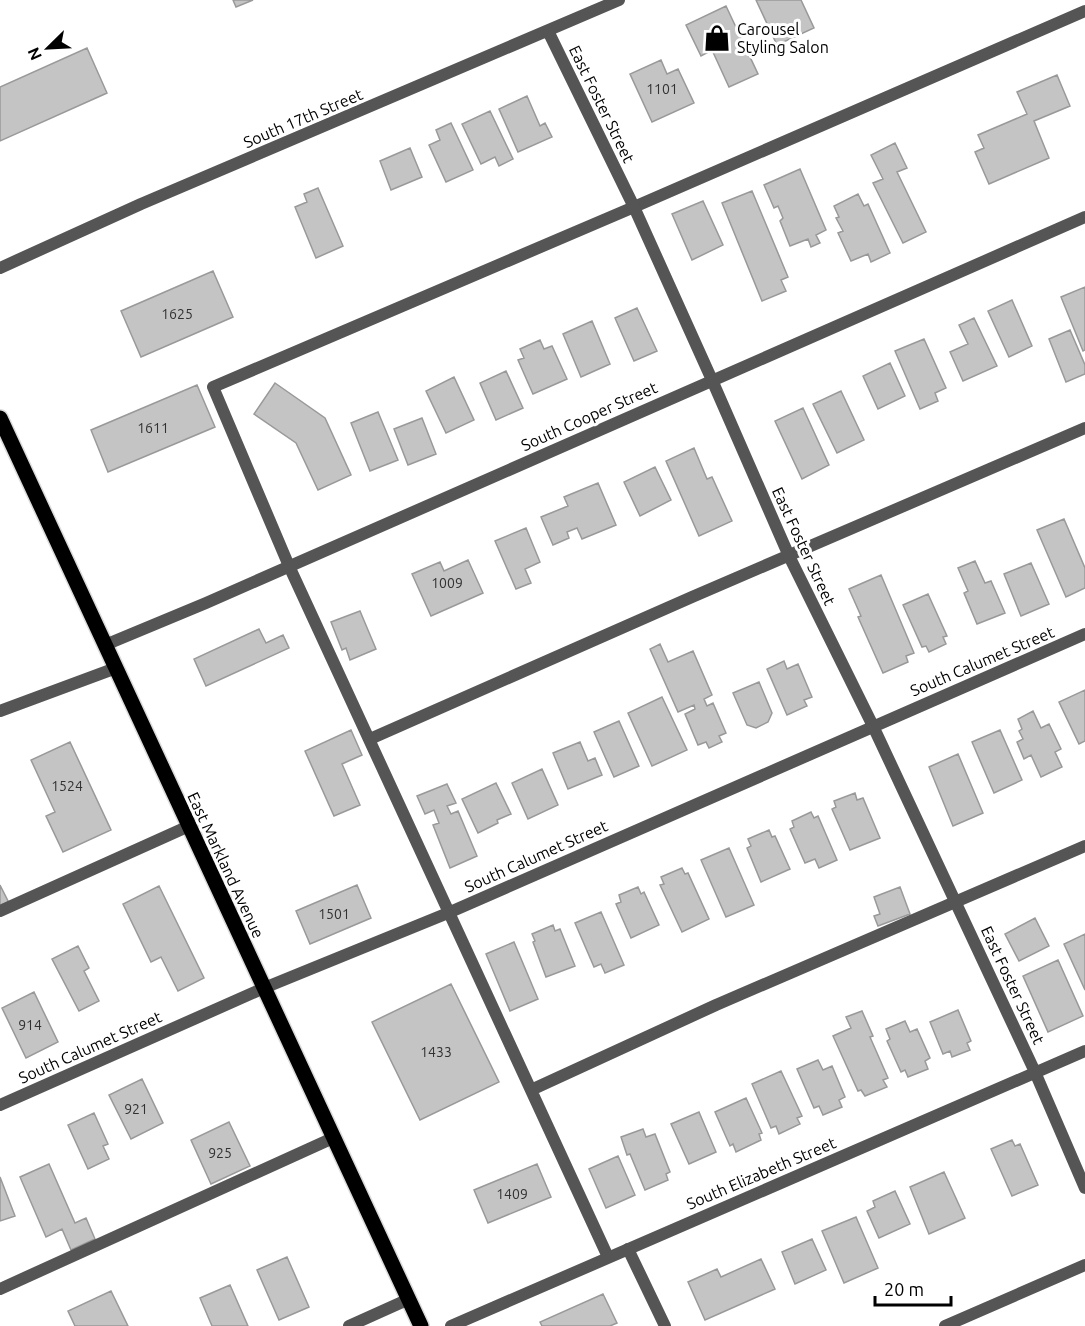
<svg xmlns="http://www.w3.org/2000/svg" width="1085" height="1326" font-family="Ubuntu,sans-serif">
<rect width="100%" height="100%" fill="#fff"/>
<path fill="#c4c4c4" stroke="#999" stroke-width="1.5" d="M233,0h20l-17,7z
M756,0h45l13,28 -37,17z
M726,6l32,68 -29,13 -17,-37 -11,6 -15,-31z
M87,48l20,45 -107,48v-54z
M661,60l6,14 11,-5 16,34 -42,19 -22,-48z
M1057,75l13,31 -36,15 15,37 -60,26 -14,-32 9,-4 -6,-13 49,-21 -10,-22z
M527,96l13,30 5,-3 7,14 -34,15 -19,-43z
M490,111l23,48 -14,7 -4,-9 -14,7 -19,-40z
M451,123l22,47 -27,12 -17,-37 11,-5 -4,-10z
M895,143l12,25 -10,4 29,60 -23,11 -30,-60 10,-4 -12,-24z
M410,148l12,29 -31,13 -11,-29z
M800,169l26,61 -10,5 4,8 -9,4 -3,-8 -18,7 -10,-25 3,-3 -5,-12 -4,2 -10,-23z
M318,188l25,58 -27,12 -21,-51 12,-5 -3,-8z
M752,191l36,86 -7,3 5,11 -24,10 -40,-98z
M858,194l6,12 4,-2 22,49 -19,9 -3,-8 -17,7 -13,-28 5,-2 -7,-13 3,-1 -5,-11z
M703,201l20,44 -31,15 -20,-46z
M213,271l20,46 -92,40 -20,-46z
M1085,287v63l-2,1 -22,-54z
M1012,300l20,46 -23,11 -21,-46z
M637,308l20,43 -23,10 -19,-43z
M974,318l23,48 -34,15 -13,-29 18,-8 -9,-19z
M592,321l18,43 -29,13 -18,-43z
M1070,330l15,35v9l-19,8 -17,-43z
M924,339l22,49 -11,5 3,8 -18,8 -25,-58z
M540,340l4,9 8,-3 15,33 -34,15 -15,-34 6,-2 -4,-9z
M890,363l15,33 -27,13 -15,-33z
M506,371l17,37 -27,12 -16,-37z
M454,377l20,43 -28,13 -20,-42z
M275,383l50,35 26,57 -33,15 -22,-47 -42,-29z
M197,385l18,42 -107,45 -17,-42z
M841,391l23,49 -27,13 -24,-49z
M803,408l26,57 -27,14 -27,-58z
M378,412l20,48 -28,11 -19,-48z
M422,418l14,36 -28,11 -14,-36z
M694,448l13,31 5,-2 20,44 -33,15 -33,-75z
M655,467l16,33 -31,16 -16,-34z
M598,483l18,42 -34,14 -5,-11 -10,4 2,6 -16,7 -12,-28 27,-11 -4,-9z
M1064,519l21,49v20l-19,9 -29,-67z
M526,528l14,34 -15,7 6,14 -15,6 -21,-48z
M468,560l15,33 -52,23 -19,-42 28,-12 4,9z
M975,561l10,22 6,-2 14,32 -28,11 -13,-31 4,-2 -10,-23z
M1031,563l18,41 -28,12 -17,-42z
M881,575l33,78 -8,3 2,6 -25,11 -25,-56 3,-1 -12,-27z
M928,594l19,42 -4,1 3,7 -17,8 -3,-6 -4,1 -19,-42z
M360,611l16,38 -26,11 -4,-12 -4,2 -11,-28z
M259,629l7,14 17,-8 6,13 -83,38 -12,-27z
M660,644l8,18 25,-11 19,44 -8,4 3,7 6,-3 13,30 -7,3 3,6 -13,6 -3,-6 -8,3 -13,-31 10,-5 -1,-4 -16,7 -28,-63z
M784,661l3,8 11,-5 14,33 -8,3 3,6 -20,9 -20,-46z
M759,682l13,31 -4,9 -12,6 -9,-3 -14,-32z
M1085,690v51l-6,3 -20,-42z
M662,697l25,53 -35,16 -24,-53z
M1033,711l8,17 8,-4 12,25 -6,3 7,15 -21,10 -10,-22 -7,4 -7,-17 6,-3 -4,-8 3,-2 -4,-10z
M619,721l20,45 -25,11 -20,-45z
M351,730l11,25 -20,9 18,41 -26,11 -29,-65z
M1000,730l22,50 -28,13 -22,-51z
M70,742l41,88 -48,22 -17,-36 9,-4 -24,-52z
M580,742l8,19 7,-3 7,17 -34,14 -15,-36z
M958,754l25,59 -30,13 -24,-59z
M542,769l16,36 -30,14 -16,-36z
M496,783l15,31 -14,6 1,3 -20,10 -16,-34z
M447,784l9,19 -9,3 4,8 7,-3 19,45 -27,12 -17,-43 6,-2 -5,-13 -9,4 -8,-18z
M855,793l2,7 6,-2 17,40 -30,12 -18,-41 4,-2 -2,-6z
M811,812l3,6 4,-2 19,44 -18,8 -4,-9 -10,4 -15,-34 4,-2 -2,-6z
M769,830l3,7 3,-1 15,33 -29,13 -14,-34 4,-2 -3,-7z
M729,848l25,57 -28,12 -25,-57z
M682,868l3,6 3,-1 21,46 -27,13 -22,-47 4,-1 -3,-7z
M0,885l9,18 -9,4z
M357,885l14,33 -61,26 -14,-33z
M159,886l45,92 -26,13 -17,-34 -10,5 -28,-58z
M638,887l3,7 3,-2 15,33 -28,13 -15,-34 5,-2 -2,-7z
M900,887l10,27 -32,12 -4,-10 6,-2 -6,-17z
M601,912l23,53 -19,8 -4,-9 -7,3 -19,-44z
M1035,918l14,28 -30,15 -14,-27z
M553,925l2,6 5,-2 15,37 -29,11 -13,-35 2,-1 -3,-7z
M1085,934v56l-21,-46z
M514,942l24,57 -28,12 -24,-57z
M78,946l11,22 -5,3 15,30 -20,10 -27,-52z
M1058,960l25,56 -35,16 -25,-56z
M451,984l48,98 -79,38 -48,-98z
M34,992l24,50 -32,16 -24,-50z
M958,1010l13,31 -4,2 3,7 -18,7 -2,-6 -7,3 -13,-32z
M862,1011l11,25 -3,1 18,41 -5,2 4,7 -22,9 -4,-6 -3,1 -25,-55 18,-8 -5,-11z
M905,1021l5,11 7,-3 13,29 -5,3 3,8 -20,8 -3,-7 -4,2 -14,-31 3,-2 -4,-10z
M818,1060l5,10 9,-4 13,31 -6,3 3,7 -19,8 -4,-9 -5,2 -17,-39z
M781,1071l21,45 -5,2 3,6 -21,10 -3,-8 -5,2 -19,-44z
M142,1079l21,44 -32,16 -22,-44z
M746,1098l16,35 -3,1 2,6 -25,12 -3,-8 -3,2 -15,-34z
M699,1112l17,40 -27,12 -18,-40z
M94,1113l14,31 -5,2 6,13 -21,10 -20,-44z
M229,1122l21,44 -39,18 -20,-44z
M643,1129l3,8 9,-3 15,38 -4,2 2,6 -23,10 -15,-36 -3,1 -6,-18z
M1012,1140l3,6 5,-2 18,41 -26,11 -21,-47z
M618,1156l17,39 -29,13 -17,-39z
M49,1164l26,59 11,-5 9,21 -24,11 -9,-21 -16,8 -26,-60z
M537,1164l14,33 -63,26 -14,-33z
M944,1172l21,46 -36,16 -19,-47z
M0,1177l15,39 -15,5z
M895,1191l15,33 -31,14 -12,-27 8,-4 -2,-6z
M856,1217l22,51 -34,15 -22,-52z
M812,1239l14,31 -31,14 -13,-32z
M287,1257l22,50 -30,13 -22,-50z
M761,1259l14,30 -70,31 -17,-38 29,-13 4,8z
M230,1285l18,41h-36l-12,-28z
M111,1291l17,35h-53l-7,-15z
M603,1294l14,29 -7,3h-68l-2,-4z"/>
<g fill="none" stroke-linecap="round" stroke-linejoin="round">
<defs>
<path id="primary" d="M0,418l421,908"/>
</defs>
<use href="#primary" stroke="#dbdbdb" stroke-width="18"/>
<path stroke="#555" stroke-width="12" d="M370,739l322,-142 393,-169
M0,911l189,-85
M1035,1072l50,116
M531,1090l185,-85 369,-159
M628,1249l37,77
M608,1257l-319,-691 -76,-179 421,-180 451,-196
M0,1289l333,-151
M945,1326l140,-61"/>
<path stroke="#555" stroke-width="12" d="M548,31l86,176 78,173 77,176 84,170 162,346
M0,268l141,-64 478,-204
M105,645l101,-42 879,-386
M0,711l116,-43
M0,1105l264,-117 184,-75 637,-279
M349,1326l60,-27
M451,1326l634,-275"/>
<use href="#primary" stroke="#000" stroke-width="15"/>
</g>
<defs>
<symbol id="shop-bare" viewBox="-9 -9 18 18"><path d="M-5-2.5h2.3a2.7 3.5 0 0 1 5.4 0H5L5.5 6h-11ZM-1.5-2.5h3a1.5 2.3 0 0 0-3 0Z" fill="#000" stroke="#fff" stroke-width="2.5" paint-order="stroke"/></symbol>
</defs>
<g fill-rule="evenodd">
<use href="#shop-bare" x="698" y="19" width="38" height="38"/>
</g>
<g text-anchor="middle" stroke-width="6" stroke-linejoin="round" paint-order="stroke">
<g font-size="14" fill="#313131">
<text x="662" y="94">1101</text>
<text x="177" y="319">1625</text>
<text x="153" y="433">1611</text>
<text x="447" y="588">1009</text>
<text x="67" y="791">1524</text>
<text x="334" y="919">1501</text>
<text x="30" y="1030">914</text>
<text x="436" y="1057">1433</text>
<text x="136" y="1114">921</text>
<text x="220" y="1158">925</text>
<text x="512" y="1199">1409</text>
</g>
<g font-size="16" fill="#000" stroke="#fff" text-anchor="start">
<text x="737" y="35">Carousel<tspan x="737" dy="18">Styling Salon</tspan></text>
</g>
<g font-size="16" fill="#000" stroke="#fff">
<text transform="translate(602 104) rotate(64)" y="6">East Foster Street</text>
<text transform="translate(303 118) rotate(-23)" y="6">South 17th Street</text>
<text transform="translate(589 416) rotate(-24)" y="6">South Cooper Street</text>
<text transform="translate(804 546) rotate(65)" y="6">East Foster Street</text>
<text transform="translate(982 661) rotate(-23)" y="6">South Calumet Street</text>
<text transform="translate(536 856) rotate(-24)" y="6">South Calumet Street</text>
<text transform="translate(226 865) rotate(65)" y="6">East Markland Avenue</text>
<text transform="translate(1013 985) rotate(65)" y="6">East Foster Street</text>
<text transform="translate(90 1047) rotate(-24)" y="6">South Calumet Street</text>
<text transform="translate(761 1173) rotate(-23)" y="6">South Elizabeth Street</text>
</g>
</g>
<g transform="translate(48 48) rotate(246)" stroke="#ffffff" stroke-width="4.5" paint-order="stroke">
<path d="M0-4.5L10 22L0 15L-10 22Z" fill="#000000"/>
<text y="-9" font-size="16" font-weight="bold" text-anchor="middle" fill="#000000">N</text>
</g>
<path d="M875 1296v9h76v-9" fill="none" stroke="#000000" stroke-width="3"/>
<text x="884" y="1296" font-size="18" fill="#000000" stroke="#ffffff" stroke-width="4.5" paint-order="stroke">20 m</text>
</svg>
